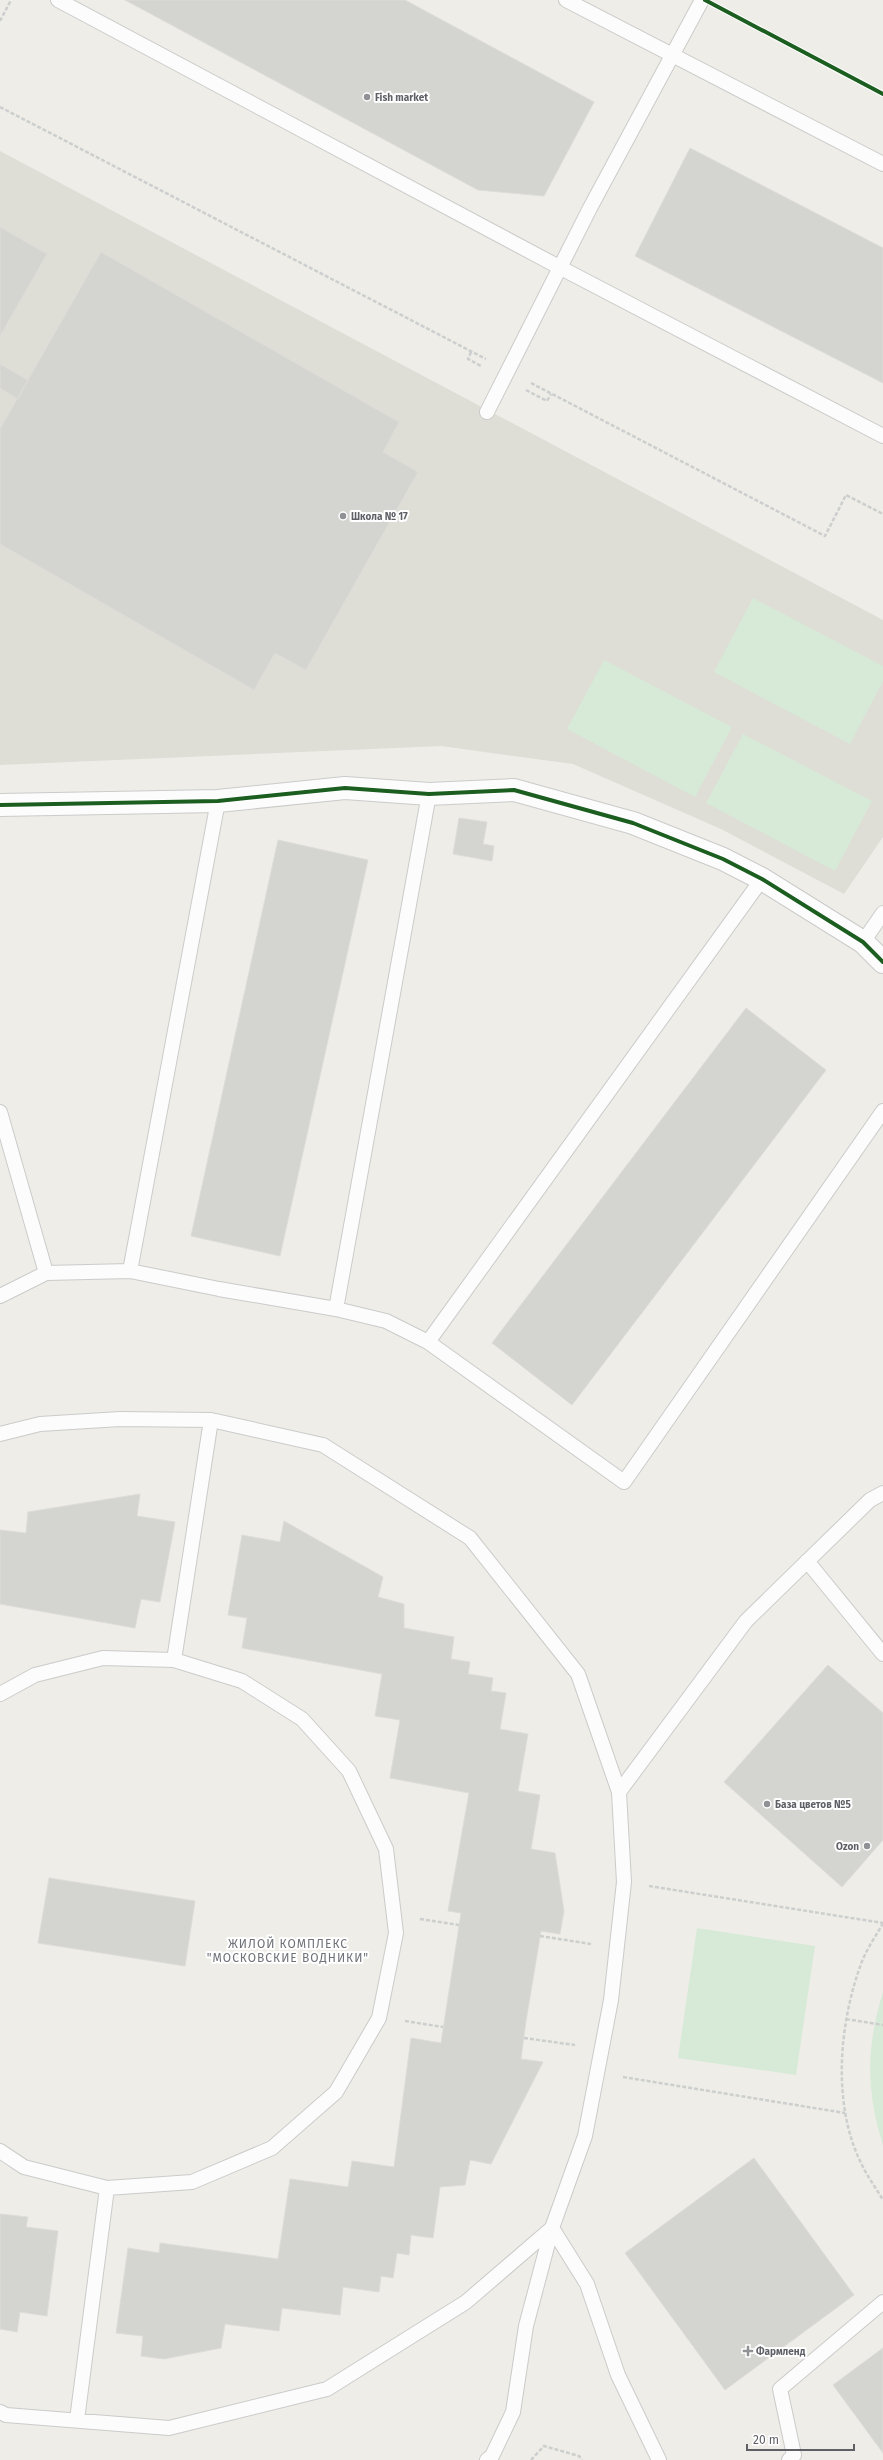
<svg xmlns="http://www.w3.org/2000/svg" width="883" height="2460" font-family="'Fira Sans',sans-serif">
<rect width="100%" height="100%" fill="#eeede8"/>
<path fill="#deddd6" d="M0,151l883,469v217l-39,57 -123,-65 -148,-65 -132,-18 -441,19z"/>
<path fill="#d6ead7" d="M753,598l130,68v15l-33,63 -136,-72z
M604,660l128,67 -37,70 -128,-68z
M743,734l129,67 -37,70 -129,-68z
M697,1928l118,18 -19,129 -118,-17z
M883,1992v153c-17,-54 -17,-98 0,-153z"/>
<path fill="#d4d4d1" stroke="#dddcd8" d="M125,0h280l189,102 -50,94 -66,-6z
M690,148l193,100v135l-248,-127z
M0,227l47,27 -47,82z
M101,252l298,170 -16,30 35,20 -112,198 -31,-17 -21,37 -254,-146v-115z
M0,364l28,16 -10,19 -18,-11z
M459,818l28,4 -4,22 11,2 -2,15 -39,-7z
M278,840l90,20 -88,396 -89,-20z
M746,1008l80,62 -254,335 -80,-62z
M140,1494l-3,22 38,6 -15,80 -19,-3 -6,29 -135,-24v-74l26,3 2,-21z
M284,1521l99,56 -5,20 26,7v24l50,9 -3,22 19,3 -2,12 25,4 -2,13 15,2 -6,36 28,5 -10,57 22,4 -9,54 24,4 9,58 -4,23 -19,-3 -15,90 -5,38 22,3 -52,102 -21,-4 -5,25 -25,2 -7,51 -22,-3 -2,20 -12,-2 -4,25 -12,-2 -2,16 -36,-5 -3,28 -58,-7 -3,23 -54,-7 -4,24 -57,11 -23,-3 2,-20 -27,-3 12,-85 31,5 1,-10 118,16 12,-80 58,8 4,-26 42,6 17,-129 30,5 20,-130 -13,-2 21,-118 -79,-15 10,-58 -25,-4 7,-42 -140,-26 5,-30 -19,-3 14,-80 38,7z
M828,1665l55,48v127l-41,47 -118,-105z
M49,1878l146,23 -10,65 -147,-23z
M754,2158l100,137 -129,95 -100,-137z
M0,2214l28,3 -2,10 32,4 -11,85 -27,-4 -3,20 -17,-3z
M883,2348v105l-50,-68z"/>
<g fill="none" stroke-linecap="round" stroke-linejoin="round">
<defs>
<path id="service" d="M58,0l501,267 324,169
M566,0l317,164
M487,412l103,-204 112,-208
M863,942l20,-29
M0,1112l46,161
M130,1271l88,-470
M0,1296l46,-23 84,-2 89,18 117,20 50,12 42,21 196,140 259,-371
M336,1309l93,-515
M428,1342l334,-463
M0,1434l40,-10 80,-5 91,1 112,25 147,93 108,136 41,118 5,90 -13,118 -26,136 -33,92 -26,98 -13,86 -21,44 -5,4
M807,1561l76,93
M174,1660l37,-240
M0,1694l35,-19 68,-17 71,2 68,21 60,38 47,52 37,78 10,84 -17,85 -43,74 -64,56 -80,34 -85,6 -83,-21 -24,-16
M619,1792l127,-171 124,-121 13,-7
M552,2228l35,56 31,91 41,85
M0,2412l6,3 163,13 158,-39 139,-87 86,-74
M77,2420l30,-232
M789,2460l5,-5 -14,-66 103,-87"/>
<path id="minor" d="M0,805l218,-4 127,-13 84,6 85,-4 119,33 90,36 39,20 101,63 20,20"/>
</defs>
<use href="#service" stroke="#cbcbca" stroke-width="16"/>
<use href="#minor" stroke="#cbcbca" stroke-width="24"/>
<path stroke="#cccfce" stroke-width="2.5" stroke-dasharray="4 2" stroke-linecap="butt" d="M0,21l11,-21
M0,107l486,252
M471,352l-3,7 13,7
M531,383l294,153 21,-41 37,19
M526,390l21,11 4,-7
M649,1886l234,37
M420,1919l39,6
M883,1923c-7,13 -17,27 -22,41 -22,60 -29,140 0,199 6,13 15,25 22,37
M540,1936l51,8
M846,2019l37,6
M405,2021l38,6
M524,2038l51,7
M623,2077l222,36
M531,2460l13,-14 35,10 3,4"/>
<use href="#service" stroke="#fcfcfc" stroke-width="14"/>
<use href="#minor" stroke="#fcfcfc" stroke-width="22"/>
<defs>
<path id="cycleway" d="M705,0l178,94
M0,805l218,-4 127,-13 84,6 85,-4 119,33 90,36 39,20 101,63 20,20"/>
</defs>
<use href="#cycleway" stroke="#fff" stroke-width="6"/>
<use href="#cycleway" stroke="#1b5e20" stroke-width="4"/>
</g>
<g fill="#909194" stroke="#fff" stroke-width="1.5">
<circle cx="367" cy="97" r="4"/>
<circle cx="343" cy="516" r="4"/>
<circle cx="767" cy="1804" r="4"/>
<circle cx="867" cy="1846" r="4"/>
<path d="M746 2345h4v4h4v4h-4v4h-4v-4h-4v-4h4z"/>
</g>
<g text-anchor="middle" stroke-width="4" stroke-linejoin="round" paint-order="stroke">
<g font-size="10" font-weight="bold" fill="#5e6066" stroke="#fff" text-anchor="start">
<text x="375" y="101">Fish market</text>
<text x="351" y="520">Школа № 17</text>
<text x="775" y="1808">База цветов №5</text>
<text x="859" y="1850" text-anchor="end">Ozon</text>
<text x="756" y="2355">Фармленд</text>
</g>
<g font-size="12" letter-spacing="1" fill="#6f7278" stroke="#fff">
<text x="288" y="1948">ЖИЛОЙ КОМПЛЕКС<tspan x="288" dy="14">"МОСКОВСКИЕ ВОДНИКИ"</tspan></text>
</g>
</g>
<path d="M747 2444v6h107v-6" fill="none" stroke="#5e6066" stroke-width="2"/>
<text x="753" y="2444" font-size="12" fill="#5e6066" stroke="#ffffff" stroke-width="3" paint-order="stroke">20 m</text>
</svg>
